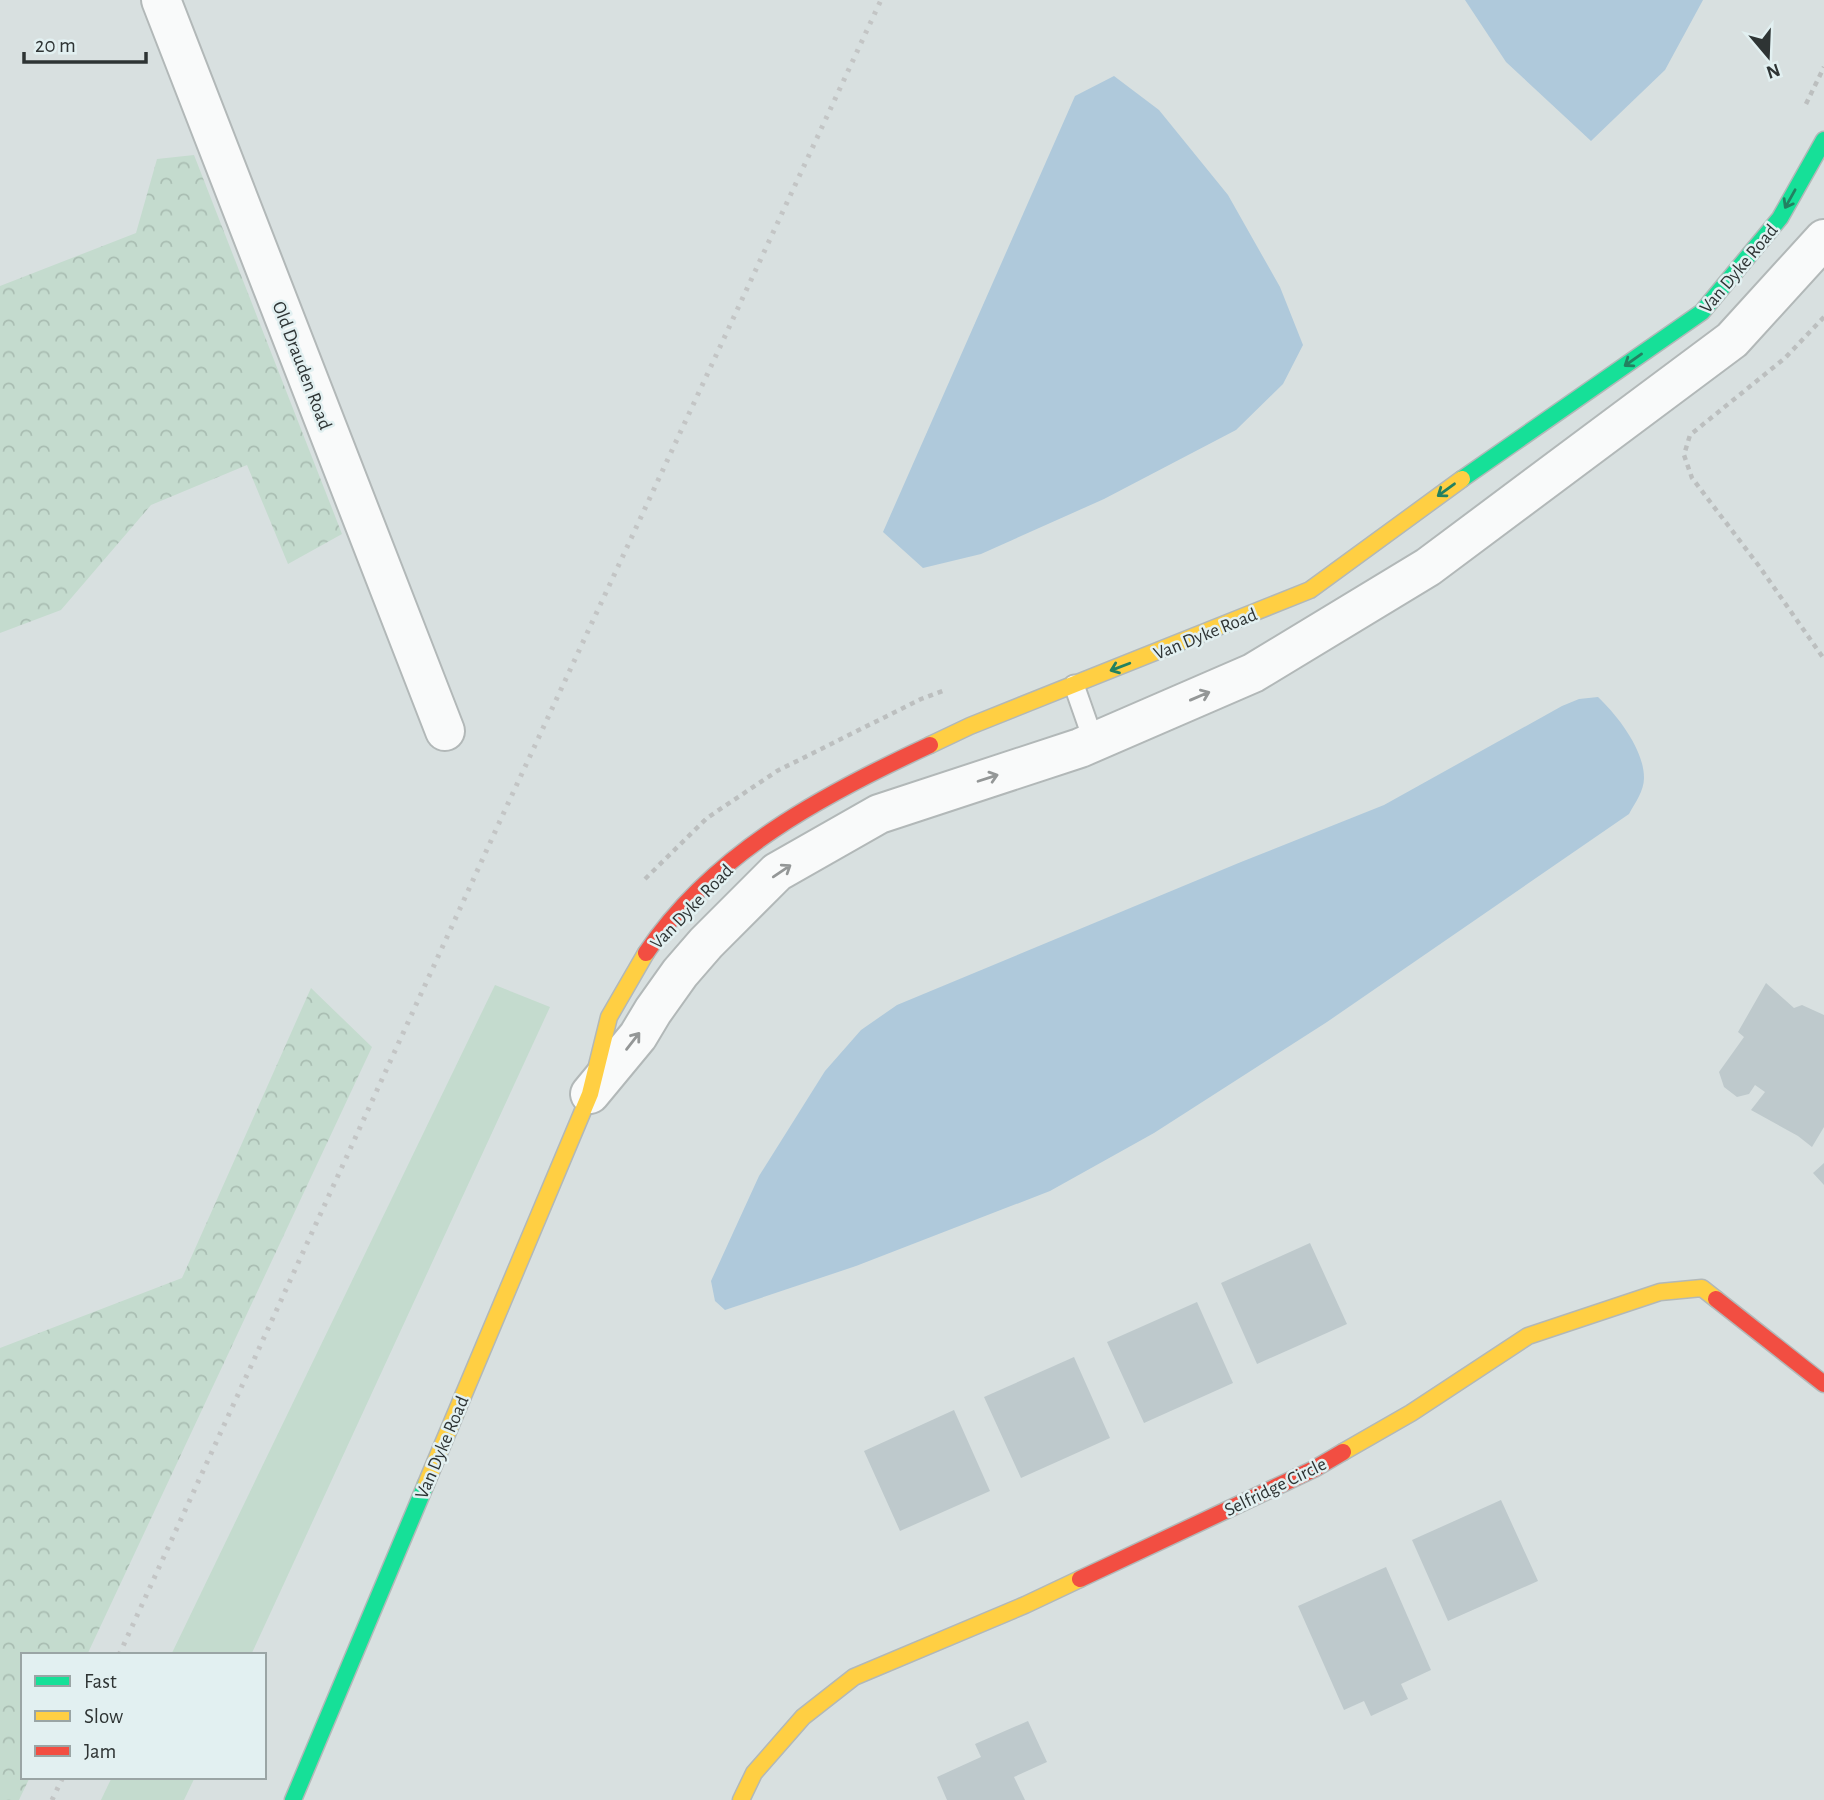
<svg xmlns="http://www.w3.org/2000/svg" width="1824" height="1800" font-family="'Alegreya Sans',sans-serif">
<defs>
<pattern id="forest-crowns" width="20" height="18" patternUnits="userSpaceOnUse" patternTransform="scale(1.75)"><rect width="20" height="18" fill="#c4dbce"/><path d="M2 6a3 3 0 1 1 6 0M12 15a3 3 0 1 1 6 0" fill="none" stroke="#a9bdb2"/></pattern>
</defs>
<rect width="100%" height="100%" fill="#d8e0e0"/>
<path fill="#c4dbce" d="M495,985l55,22 -299,648h-80z
M112,1777h83l-11,23h-83z"/>
<path fill="url(#forest-crowns)" d="M194,155l148,379 -54,30 -41,-99 -96,40 -90,105 -61,23v-347l136,-53 21,-74z
M311,988l61,59 -285,608h-64v122h7l-11,23h-19v-452l182,-70z"/>
<path fill="#afc9db" d="M1465,0h238l-38,70 -74,71 -85,-79z
M1114,76l45,34 69,85 52,92 23,58 -20,39 -47,46 -132,69 -123,55 -58,14 -40,-36 192,-436z
M1598,697c19,18 46,52 46,81 0,13 -9,25 -15,36l-302,208 -173,111 -104,58 -194,75 -131,44 -10,-9 -4,-20 48,-105 66,-105 36,-41 36,-25 344,-143 143,-57 178,-99 17,-7z"/>
<path fill="#bec9cc" d="M1766,983l28,25 8,-3 22,10v112l-12,20 -14,-11 -47,-26 14,-18 -10,-7 -6,9 -12,3 -13,-10 -5,-15 25,-35 -6,-5z
M1824,1163v22l-11,-12z
M1310,1243l37,81 -90,40 -36,-81z
M1197,1302l36,81 -89,40 -37,-81z
M1074,1357l36,81 -89,40 -37,-81z
M954,1410l36,81 -90,40 -36,-80z
M1501,1500l37,81 -90,40 -36,-81z
M1386,1567l45,103 -30,14 7,15 -37,17 -7,-15 -20,9 -46,-104z
M1028,1721l19,41 -33,15 11,23h-78l-10,-23 44,-20 -6,-13z"/>
<g fill="none" stroke-linecap="round" stroke-linejoin="round">
<defs>
<path id="lane" d="M1074,685l20,57"/>
<path id="street" d="M161,0l284,731
M590,1094l48,-58 15,-25 27,-38 26,-30 71,-71 102,-58 201,-66 173,-75 175,-106 304,-227 92,-101"/>
<path id="fast" d="M1462,479l240,-167 78,-94 44,-78
M293,1800l133,-316"/>
<path id="slow" d="M930,745l40,-19 340,-136 152,-111
M1343,1452l68,-39 117,-77 132,-44 42,-4 14,11
M426,1484l164,-390 19,-77 37,-64
M741,1800l13,-27 49,-56 51,-40 171,-72 55,-26"/>
<path id="jam" d="M646,953c67,-100 178,-159 284,-208
M1716,1299l108,85
M1080,1579l234,-110 29,-17"/>
</defs>
<use href="#lane" stroke="#b2b8b8" stroke-width="23"/>
<use href="#street" stroke="#b2b8b8" stroke-width="42"/>
<use href="#fast" stroke="#b2b8b8" stroke-width="19"/>
<use href="#slow" stroke="#b2b8b8" stroke-width="19"/>
<use href="#jam" stroke="#b2b8b8" stroke-width="19"/>
<path stroke="#bcbfbf" stroke-width="4.5" stroke-dasharray="5 5" stroke-linecap="butt" d="M1806,104l18,-37
M1824,317l-39,41 -95,77 -6,20 8,23 67,88 65,93
M645,879l62,-61 70,-47 144,-72 24,-9"/>
<use href="#lane" stroke="#f9fafa" stroke-width="19"/>
<use href="#street" stroke="#f9fafa" stroke-width="38"/>
<use href="#fast" stroke="#16e098" stroke-width="16"/>
<use href="#slow" stroke="#ffcf43" stroke-width="16"/>
<use href="#jam" stroke="#f24e42" stroke-width="16"/>
<path stroke="#c3c5c5" stroke-width="5" stroke-dasharray="3.5 7" stroke-linecap="butt" d="M119,1655l386,-845 376,-810
M52,1800l11,-23"/>
</g>
<defs><path id="oneway-shaft" d="M-6 0H5M1.5-3L5.5 0L1.5 3" fill="none" stroke-width="1.6" stroke-linecap="round" stroke-linejoin="round" transform="scale(1.75)"/></defs>
<g stroke="#238161">
<use href="#oneway-shaft" transform="translate(1790 199) rotate(119)"/>
<use href="#oneway-shaft" transform="translate(1633 360) rotate(145)"/>
<use href="#oneway-shaft" transform="translate(1446 490) rotate(144)"/>
<use href="#oneway-shaft" transform="translate(1120 667) rotate(159)"/>
</g>
<g stroke="#949797">
<use href="#oneway-shaft" transform="translate(1200 696) rotate(-23)"/>
<use href="#oneway-shaft" transform="translate(988 778) rotate(-18)"/>
<use href="#oneway-shaft" transform="translate(782 871) rotate(-34)"/>
<use href="#oneway-shaft" transform="translate(633 1041) rotate(-52)"/>
</g>
<g text-anchor="middle" stroke-width="5" stroke-linejoin="round" paint-order="stroke">
<g font-size="19" fill="#2e3434" stroke="#e2f0f1">
<text transform="translate(1738 268) rotate(-50)" y="7">Van Dyke Road</text>
<text transform="translate(303 365) rotate(69)" y="7">Old Drauden Road</text>
<text transform="translate(1205 633) rotate(-22)" y="7">Van Dyke Road</text>
<text transform="translate(691 906) rotate(-46)" y="7">Van Dyke Road</text>
<text transform="translate(441 1447) rotate(-67)" y="7">Van Dyke Road</text>
<text transform="translate(1275 1486) rotate(-26)" y="7">Selfridge Circle</text>
</g>
</g>
<rect x="21" y="1653" width="245" height="126" fill="#e2f0f1" stroke="#9aa5a5" stroke-width="2"/>
<rect x="35" y="1676" width="35" height="10" fill="#16e098" stroke="#9aa5a5" stroke-width="2"/>
<text x="84" y="1688" font-size="21" fill="#2e3434">Fast</text>
<rect x="35" y="1711" width="35" height="10" fill="#ffcf43" stroke="#9aa5a5" stroke-width="2"/>
<text x="84" y="1723" font-size="21" fill="#2e3434">Slow</text>
<rect x="35" y="1746" width="35" height="10" fill="#f24e42" stroke="#9aa5a5" stroke-width="2"/>
<text x="84" y="1758" font-size="21" fill="#2e3434">Jam</text>
<g transform="translate(1768 56) rotate(161)" stroke="#e2f0f1" stroke-width="5" paint-order="stroke">
<path d="M0-5L12 26L0 18L-12 26Z" fill="#2e3434"/>
<text y="-10" font-size="19" font-weight="bold" text-anchor="middle" fill="#2e3434">N</text>
</g>
<path d="M24 52v10h122v-10" fill="none" stroke="#2e3434" stroke-width="3.5"/>
<text x="35" y="52" font-size="21" fill="#2e3434" stroke="#e2f0f1" stroke-width="5" paint-order="stroke">20 m</text>
</svg>
